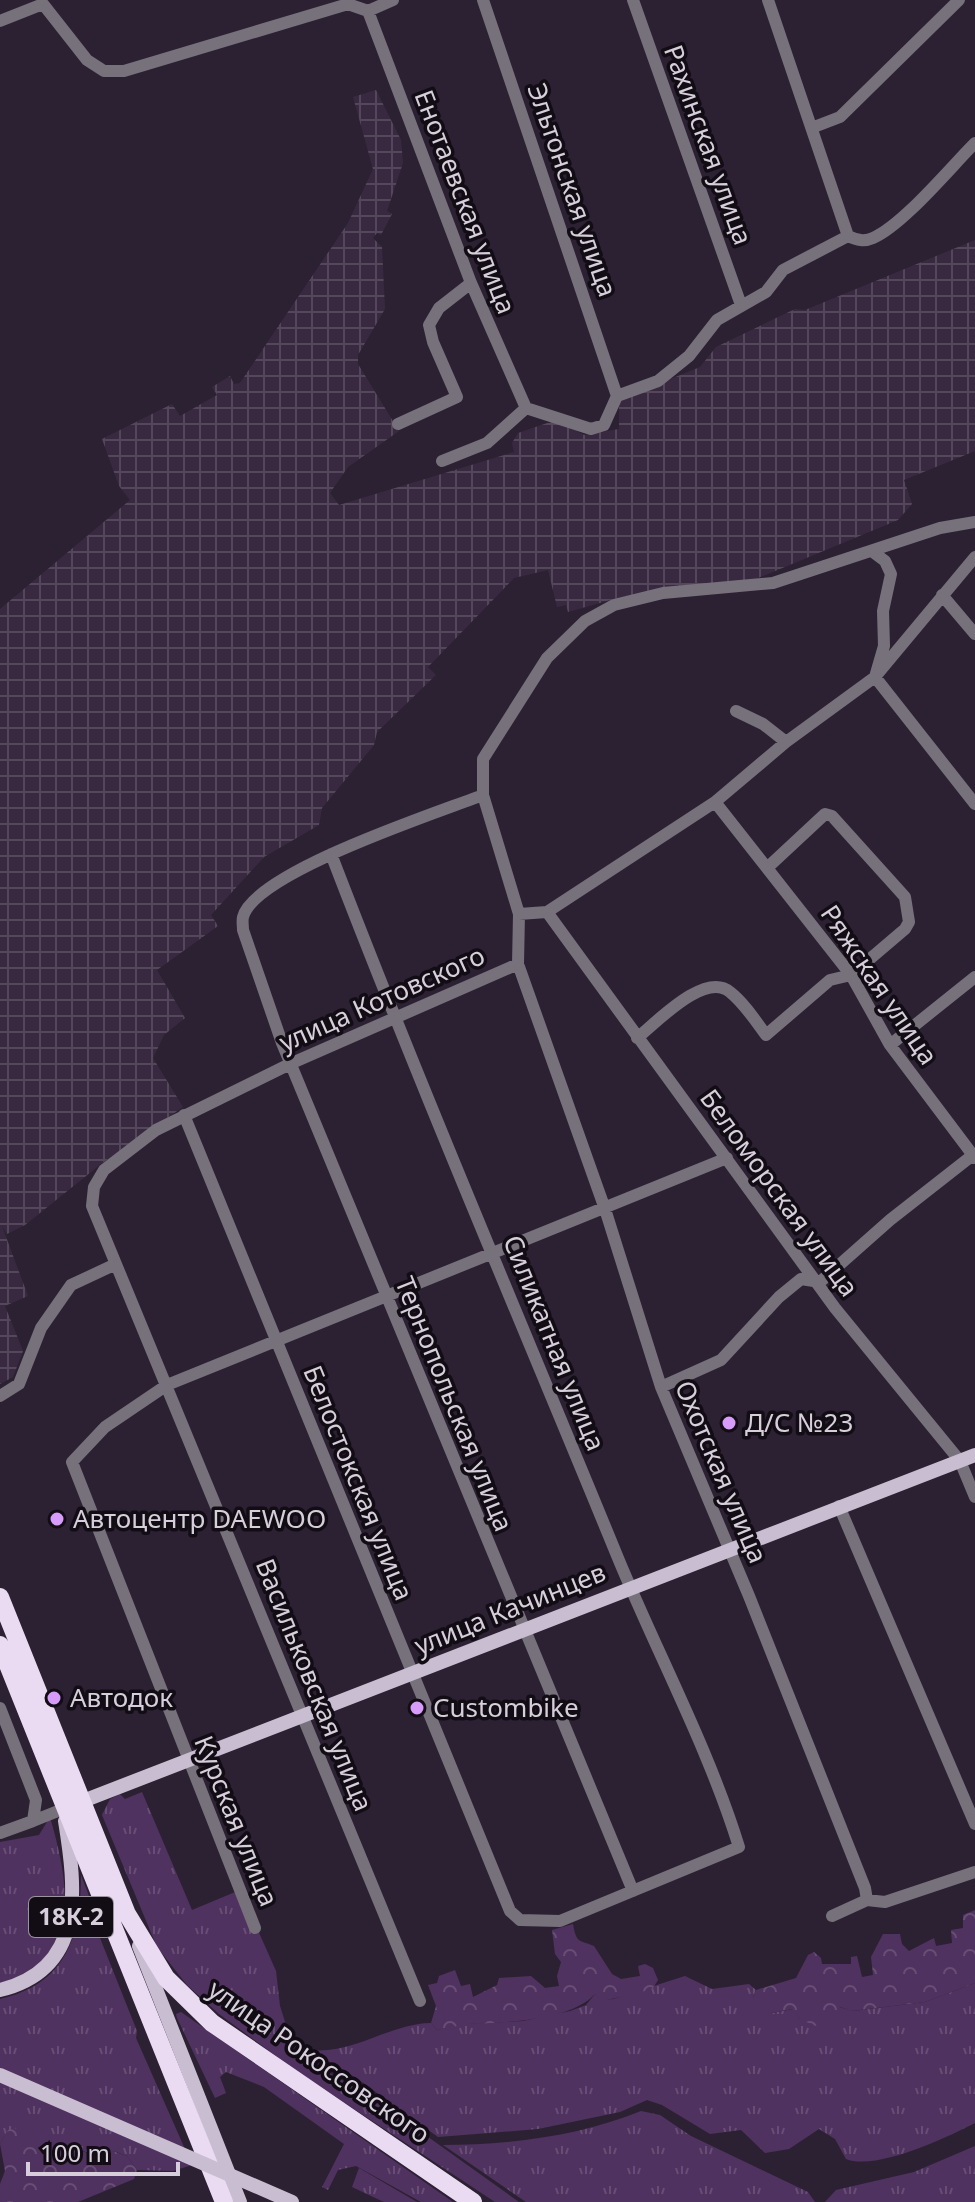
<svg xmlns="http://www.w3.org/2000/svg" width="975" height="2202" font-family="'Noto Sans',sans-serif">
<defs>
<pattern id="industrial-grid" width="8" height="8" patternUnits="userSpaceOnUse" patternTransform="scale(2)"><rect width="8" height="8" fill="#382941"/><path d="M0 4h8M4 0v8" fill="none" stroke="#54475c"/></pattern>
<pattern id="grass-tufts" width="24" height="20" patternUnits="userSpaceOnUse" patternTransform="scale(2)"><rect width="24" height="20" fill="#4f325f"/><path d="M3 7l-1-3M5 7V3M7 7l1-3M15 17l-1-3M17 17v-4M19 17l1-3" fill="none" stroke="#684e75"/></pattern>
<pattern id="forest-crowns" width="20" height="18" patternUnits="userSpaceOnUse" patternTransform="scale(2)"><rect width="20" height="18" fill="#4f325f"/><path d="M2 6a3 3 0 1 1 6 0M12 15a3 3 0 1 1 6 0" fill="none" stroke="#684e75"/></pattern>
</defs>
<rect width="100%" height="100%" fill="#2c2133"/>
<path fill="url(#industrial-grid)" d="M376,90l25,50 2,23 -16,48 5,3 -11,21 -4,-2 -4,5 9,9 3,62 -27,46v9l41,67 -51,36 -18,26 9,12 175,-53 -2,-9 6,-10 38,-13 28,15 35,-6v-29l81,-33 16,-20 79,-38 10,1 170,-70v211l-71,29 8,24 -14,16 -147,61 -130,16 -53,15 -2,-7 -9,2 -9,-37 -34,8 -86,89 8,8 -59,57 -3,13 -52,63 -3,17 -55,32 -53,58 7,11 -61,44 28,48 -21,17 -11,23 30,49 -82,57 -76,61 -18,9 -5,-8 26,70 -23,10 18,45 -10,26 -13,7v-775l130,-109 -11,-14 -17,-47 70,-35 8,12 37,-21 -5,-8 18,-11 4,8 6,-1 108,-160 25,-54 -20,-72z"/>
<path fill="url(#grass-tufts)" d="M142,1792l50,118 48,-20 36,81 4,35 15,47 80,46 144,103h-24l-197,-130 -79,-58 -32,-29 -30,-38 -55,-132 8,-16 10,-5 5,5z
M50,1817c19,67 34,141 -50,166v-141l39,-7z
M81,1875l20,53 -3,5 39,98 -1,7 56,127 -19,6 -36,-1 -10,-14 -13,-5 -9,5c-34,-6 -64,-18 -97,-26l-8,14v-145c67,-15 81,-64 81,-124z
M685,1976l27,13 37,-5 7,6 -3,7 19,16 21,-4 7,10 39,-12 14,4 72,-9 50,-19v140c-29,15 -99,48 -129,36l-11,-20 -16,-10 -30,20 -24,4 -24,-23 -31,4 -48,-29 -15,-5 -27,12 -82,17 -100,8 -79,-57 -25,-16 -30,-12 -1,-3c47,9 83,-25 128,-26l6,7 26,-6 60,-3 47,-10 16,-6 9,-11 7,6 11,-1z
M181,2012l272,190h-32l-65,-36 -18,4 -10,20 -6,-3 22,-43 -80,-57 -38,-15 -6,5 6,16 -11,5 -38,-80 -1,-4z
M641,2111l19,4 31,21 117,56 7,10h-289l-83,-57c66,0 137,-9 198,-34z
M975,2146v56h-150l11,-12 78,-18z
M359,2168l58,34h-33l-32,-15z"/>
<path fill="url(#forest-crowns)" d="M975,1910v73l-50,19 -73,9 -12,-4 -6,11 -19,8 -15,-7 -8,-10 -20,4 -17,-9 -2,-7 3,-7 40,-12 12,-23 6,-3 7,6 1,6h29v-7l6,-1 5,21 11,-2 -2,-18 12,-23h17l2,10 7,7 25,-13 2,8 16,-3 -1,-13 12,-2v-13z
M573,1924c3,19 6,16 21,22l18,28 9,5 19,-3 -2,-10 7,-2 8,4 5,12 -5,8 -11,4 -40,9 -7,-7c-26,28 -91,28 -127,30 -10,1 -21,5 -31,6l-6,-7 5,-17 -8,-21 9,-2 2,-7 16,-6 6,16 9,-2 3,13 24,-12 2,-7 32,-2 14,12 14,-2 -2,-10 4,-14 -6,-8 -3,-24z
M22,2127l47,22 36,7 8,-5 14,5 10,14 -3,9 -56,23h-78v-18l5,-13 -5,-27 8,-14z"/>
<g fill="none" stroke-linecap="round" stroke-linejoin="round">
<path stroke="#77717b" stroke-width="12" d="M483,0l134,396
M633,0l108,305
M768,0l80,236
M368,11l103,272 55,125
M0,21l43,-17 44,56 17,11h20l224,-67 20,7 25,-11
M814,127l26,-10 119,-117
M526,408l65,21 13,-4 13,-29 41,-15 31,-25 28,-36 49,-28 17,-22 65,-34c9,4 16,6 25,2 30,-13 77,-70 102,-95
M398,424l59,-27 -24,-55 -4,-17 10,-17 32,-25
M442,461l45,-18 39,-35
M873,552l12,9 6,13 -8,37 1,35 -9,31 100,127
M942,595l33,39
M736,711l27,13 23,18
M483,795c-46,18 -228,77 -240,122 -1,4 0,9 0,13l39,113 351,848
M715,802l136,173 39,70 85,113
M547,912l288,396 125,153 15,36
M519,914l28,-2 168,-110 71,-60 89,-65 100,-120
M637,1038c20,-16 68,-67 93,-46 14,11 25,28 36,43l64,-55 21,-5 54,-46 4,-7 -4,-25 -73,-81 -7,-2 -58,54
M890,1045l85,-68
M184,1115l326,796 10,9 40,1 179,-74c-31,-100 -81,-192 -121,-289 -96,-234 -196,-467 -287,-704
M661,1387l60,-27 58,-63 22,-18 19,3 70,-62 83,-65
M0,1396l19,-12 22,-56 30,-43 45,-21
M839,1506l136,318
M0,1708l36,92 -3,21 -33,12
M33,1821l40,-16
M867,1900l-2,-12 -116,-292 -88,-209 -56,-178 -87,-245 1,-50 -36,-119v-36l64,-101 38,-37 29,-16 49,-12 110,-10 167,-55 35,-6
M832,1916l35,-16 18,2 90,-30
M255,1928l-183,-466 33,-35 62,-42 560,-227
M420,2001l-328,-795 2,-19 10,-17 52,-40 136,-67 226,-99"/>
<path stroke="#c9bdd1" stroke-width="14" d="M83,1801l892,-346
M139,1946l101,256
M0,1990c86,-21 76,-101 65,-169"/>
<path stroke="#eadbf3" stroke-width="18" d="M0,1597l127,317 39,64 46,45 261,179
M0,1645l224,557"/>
<path stroke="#c9bdd1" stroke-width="14" d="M0,2075l292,127"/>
</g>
<g fill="#d79bf9" stroke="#120d15" stroke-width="3">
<circle cx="729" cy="1423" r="8"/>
<circle cx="57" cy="1519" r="8"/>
<circle cx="54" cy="1698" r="8"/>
<circle cx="417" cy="1708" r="8"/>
</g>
<g text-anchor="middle" stroke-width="7" stroke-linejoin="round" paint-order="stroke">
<rect fill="#120d15" stroke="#9b949f" stroke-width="2" x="29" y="1897" width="84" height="40" rx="6"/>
<g font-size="24" font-weight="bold" fill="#d6ceda">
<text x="71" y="1925">18К-2</text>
</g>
<g font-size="26" fill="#d6ceda" stroke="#120d15">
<text transform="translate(708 145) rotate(70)" y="9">Рахинская улица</text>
<text transform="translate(572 190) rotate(71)" y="9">Эльтонская улица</text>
<text transform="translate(465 202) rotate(69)" y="9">Енотаевская улица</text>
<text transform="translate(879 985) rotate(56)" y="9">Ряжская улица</text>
<text transform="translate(382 999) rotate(-24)" y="9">улица Котовского</text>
<text transform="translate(779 1193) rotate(54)" y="9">Беломорская улица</text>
<text transform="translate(554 1343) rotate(68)" y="9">Силикатная улица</text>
<text transform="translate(454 1404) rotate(68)" y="9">Тернопольская улица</text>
<text transform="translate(721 1472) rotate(67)" y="9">Охотская улица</text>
<text transform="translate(358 1483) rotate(68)" y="9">Белостокская улица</text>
<text transform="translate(510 1609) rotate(-22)" y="9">улица Качинцев</text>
<text transform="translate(314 1685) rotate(68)" y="9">Васильковская улица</text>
<text transform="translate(236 1821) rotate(68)" y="9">Курская улица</text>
<text transform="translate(319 2062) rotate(35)" y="9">улица Рокоссовского</text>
</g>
<g font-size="26" fill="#d6ceda" stroke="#120d15" text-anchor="start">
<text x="745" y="1432">Д/С №23</text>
<text x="73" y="1528">Автоцентр DAEWOO</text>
<text x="70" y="1707">Автодок</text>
<text x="433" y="1717">Custombike</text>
</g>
</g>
<path d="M28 2162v12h150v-12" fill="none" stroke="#d6ceda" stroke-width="4"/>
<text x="40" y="2162" font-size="24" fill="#d6ceda" stroke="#120d15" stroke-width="6" paint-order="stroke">100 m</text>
</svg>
